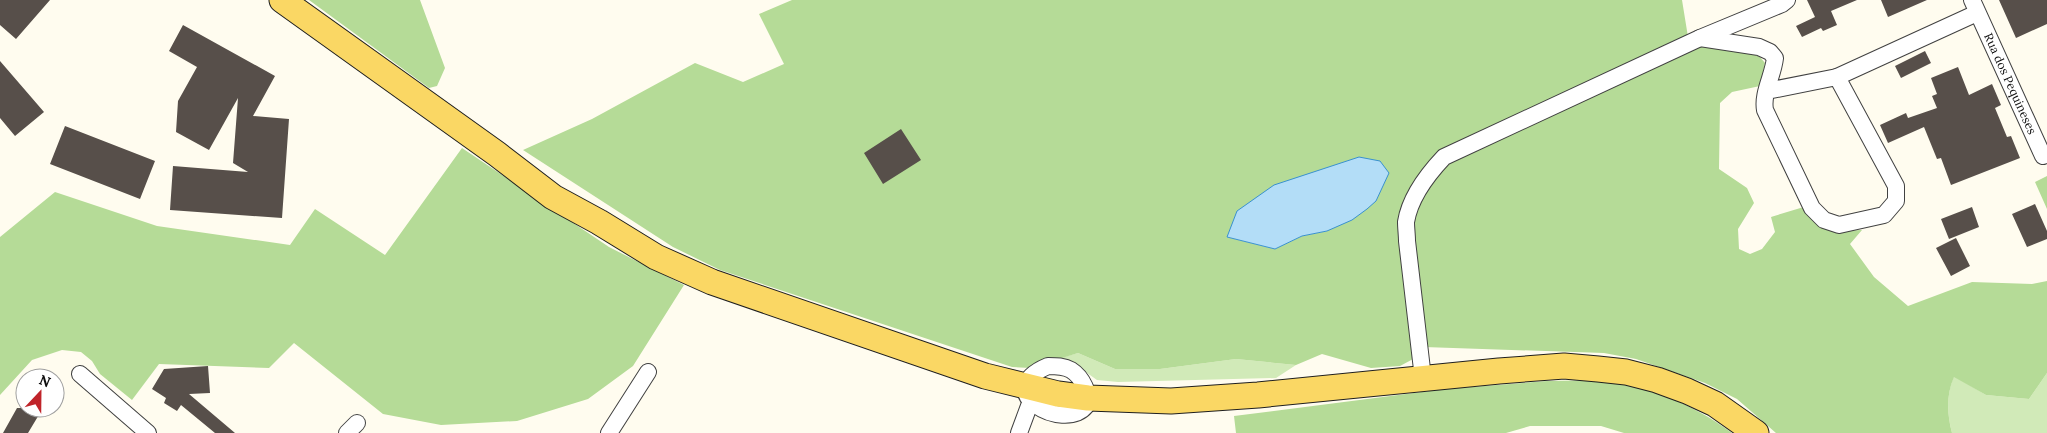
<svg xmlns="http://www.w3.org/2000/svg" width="2047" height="433" font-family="Lora,serif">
<rect width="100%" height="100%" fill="#fffcef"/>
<path fill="#d1eab8" d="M1078,353l37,16h45l76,-10 60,6 -20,13 -158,4 -21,-2 -24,-17 -27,-1z
M2047,373v60h-95c-5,-19 -6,-38 2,-57l32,19 43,4z"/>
<path fill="#b5db97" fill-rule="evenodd" d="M309,0h111l25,68 -8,18 -8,2z
M792,0h890l6,37 -246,117 -33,46 6,158 -15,8 -29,2 -49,-14 -26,11 -60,-6 -76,10h-45l-37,-16 -48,15 -18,-1 -292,-97 -47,-23 -150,-97 69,-31 103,-56 48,19 41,-18 -25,-50zM1327,231l-25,5 -27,13 -48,-12z
M1701,45l52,9 7,3 5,6 -5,23 -28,6 -12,11 -1,66 28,19 7,15 -16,26 1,20 11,5 12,-5 13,-17 -4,-15 36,-11 29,25 26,-1 -12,14 24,33 34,29 64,-24 60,2 15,-3v92l-18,26 -43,-4 -32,-18c-8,18 -7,37 -2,56h-176l-39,-34 -32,-16 -69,-24 -32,-6 -180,-6 -12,-126 11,-33 24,-25z
M462,148l147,99 75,38 -51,81 -45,33 -71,22 -76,4 -58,-11 -89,-71 -25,25 -110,-4 -27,36 -32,-26 -8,-13 -11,-9 -19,-2 -30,10 -32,35v-158l55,-45 102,34 133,19 25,-36 70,46z
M2047,176v33l-12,-27z
M1547,381c15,0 31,-1 46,0 51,3 99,22 139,52h-108l-23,-7h-71l-24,7h-270l-2,-17 211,-27z"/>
<path fill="#b3ddf7" stroke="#3991cf" d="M1359,157l21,4 9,12 -13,28 -9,8 -15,11 -25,11 -25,5 -27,13 -48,-12 10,-26 37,-26z"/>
<path fill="#574f4a" d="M0,0h50l-34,39 -16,-14z
M1807,0h50l-26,11 6,14 -14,6 -2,-3 -19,9 -6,-11 19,-9z
M1881,0h46l-39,17z
M1999,0h48v24l-31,14z
M183,25l92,51 -22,40 36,3 -7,99 -112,-8 3,-44 75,6 -15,-9 5,-65 -29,52 -33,-18 2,-31 19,-34 -28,-16z
M1925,51l6,12 -30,15 -6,-12z
M0,61l44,51 -29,24 -15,-18z
M1958,67l11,28 23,-11 9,21 -6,3 12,29 4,-1 9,22 -69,27 -10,-27 -4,1 -13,-32 -36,16 -8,-18 26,-12 2,5 29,-10 -5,-12 5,-2 -6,-16z
M65,126l90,35 -15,38 -90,-35z
M901,129l20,31 -38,24 -19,-31z
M2035,204l12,27v8l-20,8 -15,-33z
M1972,207l7,20 -30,12 -8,-20z
M1956,238l14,28 -19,10 -15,-28z
M208,366l2,27 -21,1 46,39h-20l-34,-28 -4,6 -13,-8 2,-5 -14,-9 12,-20z
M17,408h26l-15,25h-25z"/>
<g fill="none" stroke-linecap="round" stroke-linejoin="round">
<defs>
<g id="street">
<path id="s1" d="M1972,0l71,156"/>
<path d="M1700,38l59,9 11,5 5,6c-2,18 -13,35 -10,52l47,98 12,12 15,5 45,-10 12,-14v-15l-59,-109 -70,14"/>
<path d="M1837,77l140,-64"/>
<path d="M1048,366c8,0 16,0 23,4 11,7 20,24 15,36 -22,27 -98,-15 -38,-40z"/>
<path d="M80,374l68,59"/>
<path d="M1423,378l-16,-137c0,-6 -1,-13 -1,-19 4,-25 21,-47 38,-65l256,-119 82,-34 5,-4"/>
<path d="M347,433l10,-10"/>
<path d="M609,433l39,-61"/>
<path d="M1019,433l10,-27"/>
</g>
<path id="primary" d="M282,0l215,154 56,43 46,25 57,35 56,25 273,94 73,18 30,4 83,3 87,-6 241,-24 65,-5 34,3 28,3 31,8 30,11 28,13 41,29"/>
</defs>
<use href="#street" stroke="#414141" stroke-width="18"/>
<use href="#primary" stroke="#1f1f1f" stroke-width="27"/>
<use href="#street" stroke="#fff" stroke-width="16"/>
<use href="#primary" stroke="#fad764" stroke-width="25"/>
</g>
<g text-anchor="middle" stroke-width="5" stroke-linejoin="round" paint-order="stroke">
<g font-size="12" fill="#0e0e0e" stroke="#fff">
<text dy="4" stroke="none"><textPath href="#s1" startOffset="92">Rua dos Pequineses</textPath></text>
</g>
</g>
<g transform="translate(40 393) rotate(22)"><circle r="24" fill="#ffffff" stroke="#9f9f9f"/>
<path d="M0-4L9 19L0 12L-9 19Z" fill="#c0242a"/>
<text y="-8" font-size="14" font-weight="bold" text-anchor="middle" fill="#0e0e0e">N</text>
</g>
</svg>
